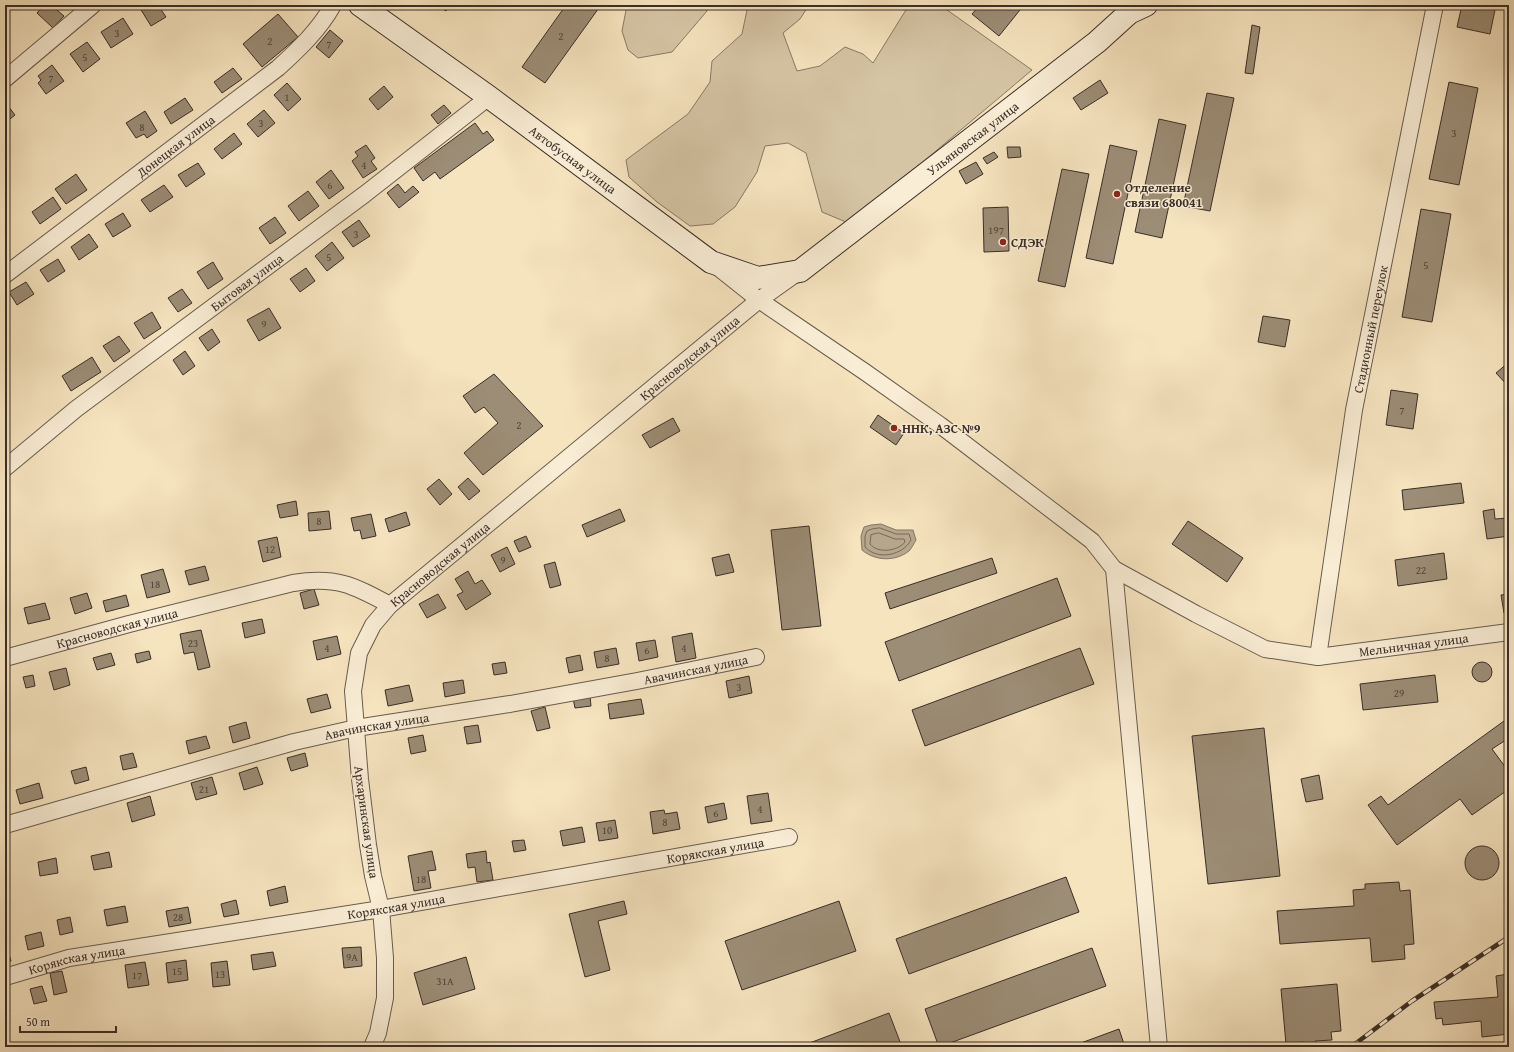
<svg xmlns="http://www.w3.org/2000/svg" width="1514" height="1052" font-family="'Gentium Book Plus',serif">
<rect width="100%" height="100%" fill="#f6e4bf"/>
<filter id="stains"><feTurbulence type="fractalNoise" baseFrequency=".005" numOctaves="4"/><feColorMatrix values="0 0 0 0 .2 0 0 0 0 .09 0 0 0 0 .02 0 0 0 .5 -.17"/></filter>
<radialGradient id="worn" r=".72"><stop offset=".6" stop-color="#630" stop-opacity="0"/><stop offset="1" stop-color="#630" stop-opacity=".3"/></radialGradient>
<path fill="#d6c5a5" stroke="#887a66" d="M627,5h80v6l-35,41 -34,6 -10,-8 -6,-19z
M748,5h61l-9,14 -17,14 14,38 23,-5 25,-19 18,7 10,9 36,-58h31l92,65 -108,91 -78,61 -24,-10 -16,-59 -18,-10 -23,3 -8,26 -22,35 -22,17 -23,2 -33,-24 -28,-25 -3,-17 62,-46 22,-32 2,-21 30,-27z"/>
<path fill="#b6a68b" stroke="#847663" d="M881,524l15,6h17l3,10c-2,3 -4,8 -7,11 -14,11 -34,10 -47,-1l-1,-14 3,-9 7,-2z"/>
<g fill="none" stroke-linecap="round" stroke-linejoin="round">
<path stroke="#786a59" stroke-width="1" d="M880,528l16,6h13l2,6c-8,15 -33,21 -46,7v-11l2,-5 5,-2z
M879,533l16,6h9l1,3c-7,9 -27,12 -35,2l1,-9z"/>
</g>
<path fill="#9c8d76" stroke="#3a2e27" d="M44,5h7l13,11 -11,12 -16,-15z
M138,5h20l8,12 -15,9z
M438,5h12l-4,6z
M566,5h35l-56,78 -23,-16z
M980,5h44l-25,31 -27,-22z
M1462,5h34l-6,29 -33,-7z
M278,14l20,23 -36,30 -19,-23z
M123,18l10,16 -22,14 -10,-16z
M1252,25l8,2 -7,47 -8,-1z
M330,30l13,11 -14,17 -13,-11z
M87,42l13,17 -17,13 -13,-18z
M52,65l12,16 -18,13 -8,-11 3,-3 -3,-4z
M233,68l9,11 -20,14 -8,-11z
M1100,80l8,13 -27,17 -8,-12z
M1449,82l29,6 -19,97 -30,-6z
M287,83l14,16 -13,12 -14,-16z
M384,86l9,11 -15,13 -9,-11z
M1207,93l27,5 -24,113 -27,-5z
M185,98l8,12 -22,14 -7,-12z
M5,102l10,13 -10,8z
M444,105l7,8 -13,11 -7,-9z
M264,110l11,13 -17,14 -11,-13z
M145,111l12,20 -10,7 -3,-4 -8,4 -10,-15z
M1159,119l27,6 -24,113 -27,-6z
M475,123l8,11 4,-3 7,9 -54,39 -5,-7 -12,9 -9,-13z
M234,133l8,11 -20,15 -8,-10z
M366,145l9,13 -4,3 6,8 -14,9 -11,-17 6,-5 -3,-4z
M1110,145l27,6 -24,113 -27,-6z
M1007,147h13l1,10 -13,1z
M994,152l4,5 -11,7 -4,-6z
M976,162l7,12 -17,10 -7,-13z
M198,163l7,11 -19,13 -8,-12z
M1062,169l27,5 -24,113 -27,-6z
M331,170l13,18 -15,11 -13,-17z
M76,174l11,16 -21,14 -11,-15z
M398,184l7,9 8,-7 6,6 -20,16 -12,-15z
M164,185l9,12 -23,15 -9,-12z
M308,191l11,15 -20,15 -11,-15z
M53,197l8,12 -21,15 -8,-12z
M1008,207l1,44 -25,1 -1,-44z
M1421,209l30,5 -19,108 -30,-5z
M123,213l8,13 -18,11 -8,-13z
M275,217l11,16 -16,11 -11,-16z
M359,220l11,16 -17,11 -11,-15z
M89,234l9,13 -19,13 -8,-13z
M332,242l12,16 -17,13 -12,-15z
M58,259l7,12 -17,11 -8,-12z
M213,262l10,17 -15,10 -11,-17z
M306,268l9,13 -15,11 -10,-13z
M26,282l8,12 -17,11 -8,-13z
M182,289l10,14 -14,9 -10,-14z
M269,308l12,20 -22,13 -12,-21z
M152,312l9,16 -17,11 -10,-16z
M1263,316l27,4 -5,27 -27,-5z
M212,329l8,13 -12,9 -9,-13z
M119,336l11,15 -16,11 -11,-16z
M185,351l10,15 -12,9 -10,-15z
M92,357l9,15 -30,19 -9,-15z
M1509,362v25l-13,-14z
M494,374l49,52 -60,49 -19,-22 34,-30 -14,-16 -9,6 -12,-17z
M1391,390l27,4 -5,35 -27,-4z
M878,415l26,18 -8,12 -26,-18z
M673,418l7,13 -30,17 -8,-13z
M468,478l12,13 -11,9 -11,-13z
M439,479l13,15 -12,11 -13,-16z
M1461,483l3,20 -60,7 -2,-20z
M296,501l2,14 -18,3 -3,-13z
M620,509l5,12 -38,16 -5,-12z
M1494,509l1,10 14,-1v18l-22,3 -4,-28z
M329,511l2,18 -22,2 -1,-18z
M406,512l4,13 -21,7 -4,-13z
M371,514l5,22 -14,3 -2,-9 -6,1 -3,-13z
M1188,521l55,37 -16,24 -55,-38z
M809,526l12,100 -39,4 -11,-100z
M526,536l5,11 -12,5 -5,-11z
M277,537l4,20 -18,5 -5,-21z
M507,547l8,17 -15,8 -9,-17z
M1444,553l3,26 -49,7 -3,-26z
M729,554l5,18 -18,4 -4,-18z
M992,558l5,15 -107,36 -5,-16z
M555,562l6,23 -11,3 -6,-23z
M205,566l4,14 -20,5 -4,-14z
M163,569l7,23 -23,6 -6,-23z
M468,571l7,13 7,-4 9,14 -25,16 -9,-15 6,-3 -8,-13z
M1057,578l14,38 -172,65 -14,-39z
M314,589l5,16 -15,4 -4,-16z
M87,593l5,15 -17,6 -5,-16z
M438,594l8,14 -19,10 -8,-14z
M1509,594v18l-5,1 -3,-18z
M126,595l3,11 -23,6 -3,-11z
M45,603l5,16 -22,5 -4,-16z
M262,619l3,14 -20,5 -3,-15z
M201,630l9,37 -12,3 -4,-18 -10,2 -4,-20z
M692,633l4,25 -20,4 -4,-25z
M337,636l4,18 -24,6 -4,-19z
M655,640l3,17 -19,4 -3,-18z
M616,648l3,16 -22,4 -3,-16z
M1080,648l14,36 -169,62 -13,-36z
M149,651l2,8 -14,4 -2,-9z
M111,653l4,12 -18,5 -4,-12z
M580,655l3,15 -14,3 -3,-15z
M505,662l2,11 -13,2 -2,-11z
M1472 672a10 10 0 1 1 20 0a10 10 0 1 1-20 0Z
M66,668l4,17 -16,5 -5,-18z
M33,675l2,11 -9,2 -3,-11z
M1435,675l3,27 -75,8 -3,-26z
M749,676l3,17 -23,5 -3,-17z
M463,680l2,13 -20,4 -2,-14z
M409,685l4,16 -25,5 -3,-16z
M327,694l4,14 -20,5 -4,-14z
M590,696l1,10 -16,2 -2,-10z
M641,699l3,15 -34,5 -2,-15z
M545,707l5,21 -13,3 -6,-20z
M1504,721l5,8v9l-17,11 17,23v17l-37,26 -12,-16 -63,46 -29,-40 13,-9 7,9z
M246,722l4,16 -17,5 -4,-16z
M478,725l3,17 -14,2 -3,-17z
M1264,728l16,148 -72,8 -16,-148z
M423,735l3,16 -15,3 -3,-16z
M206,736l4,12 -21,6 -3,-13z
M133,753l4,14 -14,3 -3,-14z
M305,753l3,13 -17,5 -4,-13z
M86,767l3,13 -14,4 -4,-13z
M257,767l6,17 -19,6 -5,-17z
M1319,775l4,24 -17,3 -5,-23z
M212,777l5,17 -21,6 -5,-17z
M39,783l4,15 -23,6 -4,-14z
M768,793l4,28 -21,3 -4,-28z
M150,796l5,19 -23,7 -5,-19z
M724,803l3,16 -19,4 -3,-16z
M664,810l1,4 12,-2 3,17 -27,5 -3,-22z
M1509,819v21l-4,-9z
M615,820l3,18 -19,3 -3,-18z
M582,827l3,15 -22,4 -3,-15z
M524,840l2,10 -12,2 -2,-11z
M1465 863a17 17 0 1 1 34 0a17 17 0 1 1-34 0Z
M432,851l4,19 -8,1 3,17 -17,3 -6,-35z
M486,851l1,12 3,-1 3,18 -16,2 -2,-15 -7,1 -2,-14z
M109,852l3,15 -18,3 -3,-14z
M56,858l2,15 -18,3 -2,-14z
M1066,877l13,35 -170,62 -13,-35z
M1399,882l1,9 10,-1 4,54 -10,1 1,14 -33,3 -2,-24 -90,6 -3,-33 77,-5 -1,-16 12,-1v-5z
M285,886l3,16 -18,4 -3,-15z
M236,900l3,14 -15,3 -3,-13z
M624,901l3,13 -29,7 12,49 -25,7 -16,-63z
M839,901l17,50 -114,39 -17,-49z
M125,906l3,16 -21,4 -3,-16z
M188,907l3,16 -22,4 -3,-16z
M70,917l3,15 -13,3 -3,-15z
M41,932l3,14 -16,4 -3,-14z
M5,940l6,21 -6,2z
M361,947l1,19 -18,2 -2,-20z
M1092,948l14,38 -167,61 -14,-38z
M273,952l3,14 -23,4 -2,-15z
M466,957l9,32 -52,16 -9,-32z
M186,960l2,20 -20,3 -2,-20z
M227,961l3,24 -17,2 -2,-24z
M145,962l4,23 -21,3 -3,-23z
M62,971l5,21 -13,3 -4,-22z
M1508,974l1,60 -27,3 -1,-16 -38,4 -1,-7 -6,1 -2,-17 64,-5 -2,-21z
M1337,984l4,47 -10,1 1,8 -17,1 1,6h-12l-1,-5 -17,2 -5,-55z
M42,986l5,15 -13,3 -4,-15z
M5,996l5,15 -5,1z
M889,1013l13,34h-103z
M1119,1029l6,18h-55z"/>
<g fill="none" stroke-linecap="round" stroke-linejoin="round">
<defs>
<g id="street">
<path d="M5,79l88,-74"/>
<path d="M720,269l39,31 106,72 75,53 152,116 22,28 45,478"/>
<path id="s1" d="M5,275l273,-207c21,-19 41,-38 55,-63"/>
<path id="s2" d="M5,468l71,-59 289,-215 124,-97"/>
<path id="s3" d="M1114,569l82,45 69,35 53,8 191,-25"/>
<path id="s4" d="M1318,657l36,-247 81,-405"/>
<path id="s5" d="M5,658l124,-34 164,-41c43,-7 60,2 97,22l369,-305 38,-27"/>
<path id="s6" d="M5,825l289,-83 62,-14 154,-24 127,-23 119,-24"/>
<path id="s7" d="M5,977l64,-19 312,-49 408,-72"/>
<path d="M372,1047l6,-14 7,-35v-40l-4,-49 -8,-33 -5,-31 -8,-66 -7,-88 6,-38 14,-28 17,-20"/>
</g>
<g id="secondary">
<path id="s8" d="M360,5l129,92 222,165 47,16 42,-7 297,-229 32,-29 17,-8"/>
</g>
</defs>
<use href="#street" stroke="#695c4d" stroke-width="18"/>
<use href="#secondary" stroke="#3a2e27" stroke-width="24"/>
<use href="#street" stroke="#f9edd5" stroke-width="16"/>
<use href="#secondary" stroke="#f9edd5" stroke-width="22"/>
<defs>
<path id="rail" d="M1351,1047l61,-46 97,-64"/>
</defs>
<use href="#rail" stroke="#3a2e27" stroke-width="4.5"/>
<use href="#rail" stroke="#f9edd5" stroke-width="3" stroke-dasharray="9" stroke-linecap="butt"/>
</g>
<g fill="#8f2418" stroke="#f9edd5" stroke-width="1.5">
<circle cx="1117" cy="194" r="4"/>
<circle cx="1003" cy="242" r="4"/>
<circle cx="894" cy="428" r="4"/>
</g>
<g text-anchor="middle" stroke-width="3" stroke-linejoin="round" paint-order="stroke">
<g font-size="11" fill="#52463b">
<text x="117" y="37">3</text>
<text x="561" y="40">2</text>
<text x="270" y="45">2</text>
<text x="329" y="48">7</text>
<text x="85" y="61">5</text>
<text x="51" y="82">7</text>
<text x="287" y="101">1</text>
<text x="261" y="127">3</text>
<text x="142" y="131">8</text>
<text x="1454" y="137">3</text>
<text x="364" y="169">4</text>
<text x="330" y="189">6</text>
<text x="996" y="234">197</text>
<text x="356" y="238">3</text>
<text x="329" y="261">5</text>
<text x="1426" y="269">5</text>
<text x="264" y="328">9</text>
<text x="1402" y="414">7</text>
<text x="519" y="429">2</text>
<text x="319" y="525">8</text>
<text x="270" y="553">12</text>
<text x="503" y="564">9</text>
<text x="1421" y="574">22</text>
<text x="155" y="588">18</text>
<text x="193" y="647">23</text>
<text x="327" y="652">4</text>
<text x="684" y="652">4</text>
<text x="647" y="654">6</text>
<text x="607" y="662">8</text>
<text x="739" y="691">3</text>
<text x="1399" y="697">29</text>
<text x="204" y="793">21</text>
<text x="760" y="813">4</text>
<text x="716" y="817">6</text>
<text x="665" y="826">8</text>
<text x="607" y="834">10</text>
<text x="421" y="883">18</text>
<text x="178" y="921">28</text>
<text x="352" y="961">9А</text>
<text x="177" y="975">15</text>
<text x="220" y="978">13</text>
<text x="137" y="979">17</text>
<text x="445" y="985">31А</text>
</g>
<g font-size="13" fill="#3a2e27" stroke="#f9edd5">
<text dy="5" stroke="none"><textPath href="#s8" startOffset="745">Ульяновская улица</textPath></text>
<text dy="5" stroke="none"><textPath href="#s1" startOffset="214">Донецкая улица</textPath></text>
<text dy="5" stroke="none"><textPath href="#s8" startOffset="263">Автобусная улица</textPath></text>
<text dy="5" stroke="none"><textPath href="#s2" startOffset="305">Бытовая улица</textPath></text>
<text dy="5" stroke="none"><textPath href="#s4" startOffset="332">Стадионный переулок</textPath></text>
<text dy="5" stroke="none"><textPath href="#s5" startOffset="788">Красноводская улица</textPath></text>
<text dy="5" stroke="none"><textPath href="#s5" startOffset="464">Красноводская улица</textPath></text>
<text dy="5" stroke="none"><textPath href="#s5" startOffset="116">Красноводская улица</textPath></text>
<text dy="5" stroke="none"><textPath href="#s3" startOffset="321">Мельничная улица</textPath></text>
<text dy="5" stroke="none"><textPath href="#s6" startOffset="709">Авачинская улица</textPath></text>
<text dy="5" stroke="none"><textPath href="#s6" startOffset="385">Авачинская улица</textPath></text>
<text transform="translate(367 822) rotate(82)" y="5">Архаринская улица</text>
<text dy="5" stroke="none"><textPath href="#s7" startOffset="722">Корякская улица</textPath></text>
<text dy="5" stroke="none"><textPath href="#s7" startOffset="398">Корякская улица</textPath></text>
<text dy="5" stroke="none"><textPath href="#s7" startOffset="74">Корякская улица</textPath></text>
</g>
<g font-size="13" font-weight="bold" fill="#3a2e27" stroke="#f9edd5" text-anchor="start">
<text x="1125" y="192">Отделение<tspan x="1125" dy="15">связи 680041</tspan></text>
<text x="1011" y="247">СДЭК</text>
<text x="902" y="433">ННК, АЗС №9</text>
</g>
</g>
<rect width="1514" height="1052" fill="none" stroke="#f6e4bf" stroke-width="20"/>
<rect x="6" y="6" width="1502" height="1040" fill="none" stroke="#3a2e27" stroke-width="2"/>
<rect x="10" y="10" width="1494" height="1032" fill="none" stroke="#3a2e27"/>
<path d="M20 1026v6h96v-6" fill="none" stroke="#3a2e27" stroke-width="2"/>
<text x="26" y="1026" font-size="12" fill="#3a2e27" stroke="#f9edd5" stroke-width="3" paint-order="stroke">50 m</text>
<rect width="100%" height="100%" filter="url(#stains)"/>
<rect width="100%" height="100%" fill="url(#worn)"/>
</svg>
